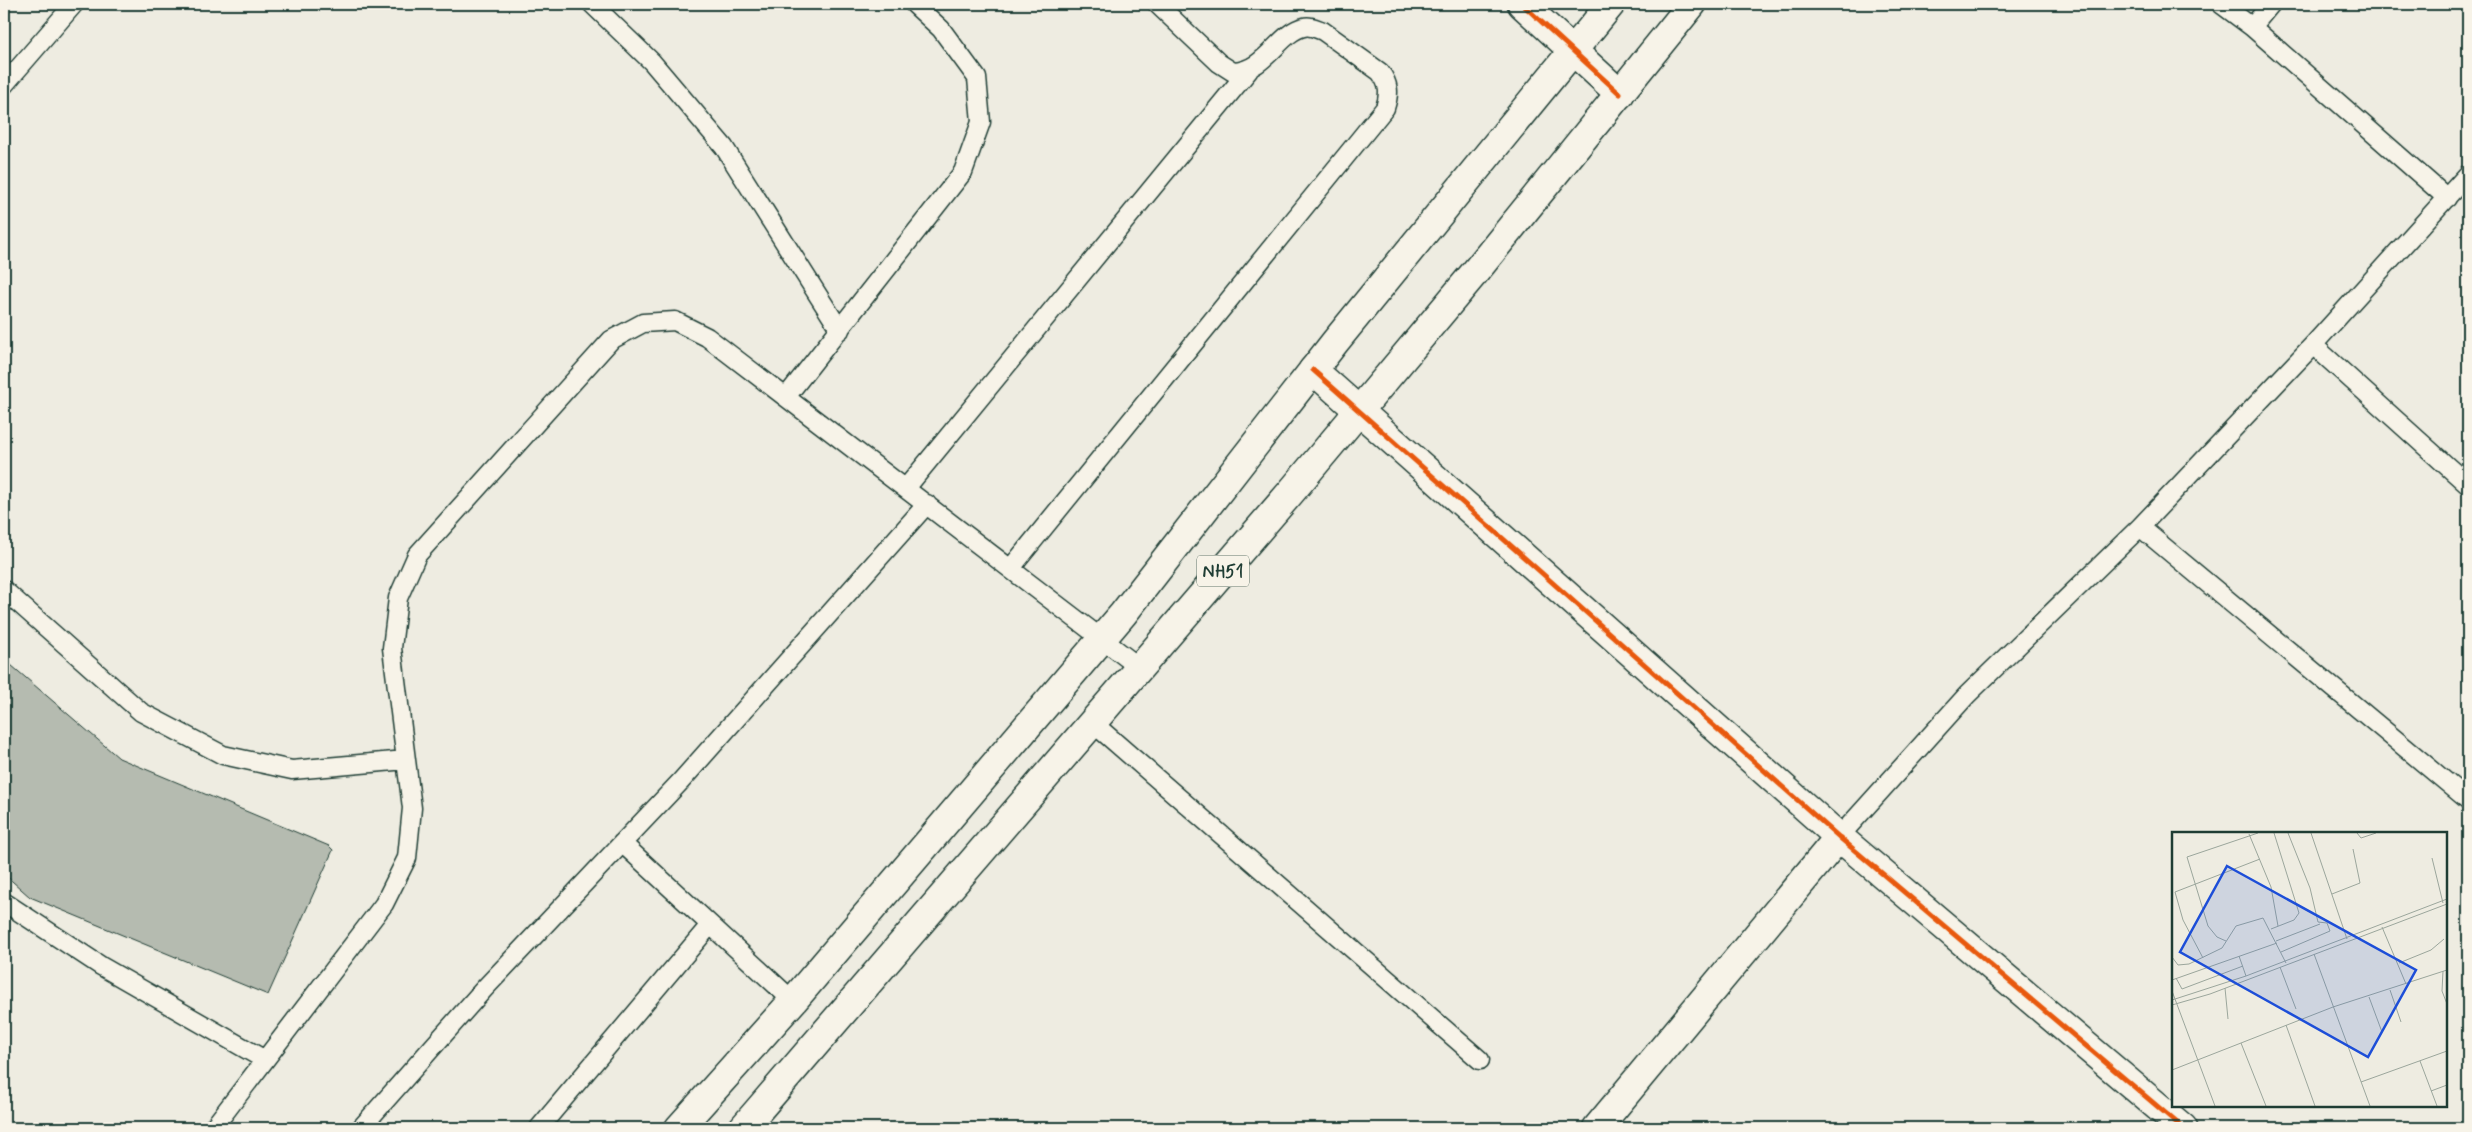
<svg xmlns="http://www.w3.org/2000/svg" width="2472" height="1132" font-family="Mynerve,sans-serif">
<rect width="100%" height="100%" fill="#eeece1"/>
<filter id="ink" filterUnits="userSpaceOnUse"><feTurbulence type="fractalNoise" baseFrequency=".02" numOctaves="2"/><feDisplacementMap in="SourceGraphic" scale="10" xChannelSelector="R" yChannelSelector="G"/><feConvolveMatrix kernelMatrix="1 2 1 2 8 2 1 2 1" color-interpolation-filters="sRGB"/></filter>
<g filter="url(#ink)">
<path fill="#b5bbb0" stroke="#1f3d34" d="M4,659l115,99 210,88 4,4 -65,145 -238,-98 -26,-23z"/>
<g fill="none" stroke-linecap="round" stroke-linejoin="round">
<defs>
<path id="lane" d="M592,4l60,58 72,85 116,183
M2221,4l31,23 195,171
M2252,27l19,-23
M4,85l70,-81
M2313,345l155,140
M786,397l177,-225 18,-50 -4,-44 -36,-49 -27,-25
M906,488l343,-418
M2140,527l328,273
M1011,568l374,-460c5,-15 4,-24 -5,-36l-57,-41c-6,-2 -13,-6 -19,-4 -25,5 -38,44 -71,45l-14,-9 -62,-59
M4,590l137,122 82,43 69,15 114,-10
M1093,723l387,337
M1839,837l128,-142 173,-168 173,-182 155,-171
M622,843l171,158
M4,902l97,64 164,94
M213,1128l171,-224 23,-46 5,-50 -20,-160 6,-50 19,-43 194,-215 32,-17 32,-2 32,16 433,331
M361,1128l123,-139 197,-208 246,-277
M539,1128l171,-203"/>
<path id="street" d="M1522,4l98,90
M1313,370l526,467 344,291
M1597,1128l242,-291"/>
<path id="highway" d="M679,1128l114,-127 330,-387 212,-272 276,-338
M743,1128l548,-636 185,-221 216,-267"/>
</defs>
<use href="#lane" stroke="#1f3d34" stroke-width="21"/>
<use href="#street" stroke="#1f3d34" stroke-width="31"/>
<use href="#highway" stroke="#1f3d34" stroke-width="31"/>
<use href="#lane" stroke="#f7f3e8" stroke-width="18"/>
<use href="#street" stroke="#f7f3e8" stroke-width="28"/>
<use href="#highway" stroke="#f7f3e8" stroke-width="28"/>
<defs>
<path id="cycleway" d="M1522,4l98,90
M1313,370l526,467 344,291"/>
</defs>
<use href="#cycleway" stroke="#f7f3e8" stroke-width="8"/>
<use href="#cycleway" stroke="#e8590c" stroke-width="5"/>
</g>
</g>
<g text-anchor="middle" stroke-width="4" stroke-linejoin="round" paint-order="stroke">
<rect fill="#f7f3e8" stroke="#60746a" stroke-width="1" x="1197" y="555.5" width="52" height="31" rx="4"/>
<g font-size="18" font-weight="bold" fill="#1f3d34">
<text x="1223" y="577">NH51</text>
</g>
</g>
<g transform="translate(2172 832)">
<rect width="275" height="275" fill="#eeece1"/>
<path fill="none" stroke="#9ba69c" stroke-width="1" d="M139,1l36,106M185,1l4,5 15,-5M77,2l22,53 7,39M260,26l11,45M160,62l28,-11 -7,-34M210,95l24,57M99,97l23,-9 5,-7 -25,-80M54,109l-9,-4 -9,-11 -21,-69 71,-24M104,109l44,-17M109,120l49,-21 -3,-8 -9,-1 -8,-34 -22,-55M142,122l56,152M67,124l7,20M0,125l6,8 11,-1 33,-16 14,-22 27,-8 23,45M31,126l-20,-38 -8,-28 85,-33M227,131l32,-13 13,-11M108,135l16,42M271,139l-1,20 5,13M4,146l6,11 61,-23M0,148l105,-37M53,156l3,31M218,158l11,32M0,159l43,115M197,165l13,35M0,168l74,-24 201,-77M0,173l38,-11 237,-90M114,193l29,81M69,211l25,63M248,229l17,45M0,238l161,-63 114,-37M189,250l86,-31M259,259l16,-6"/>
<path fill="#1d4ed8" fill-opacity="0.15" stroke="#1d4ed8" stroke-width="2.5" d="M55,34l189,104 -48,87 -188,-105z"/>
<rect width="275" height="275" fill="none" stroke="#1f3d34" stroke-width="2.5"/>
</g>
<rect width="2472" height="1132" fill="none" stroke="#f7f3e8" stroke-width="20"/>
<rect x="10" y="10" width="2452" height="1112" fill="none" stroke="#1f3d34" stroke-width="2" filter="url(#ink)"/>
</svg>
